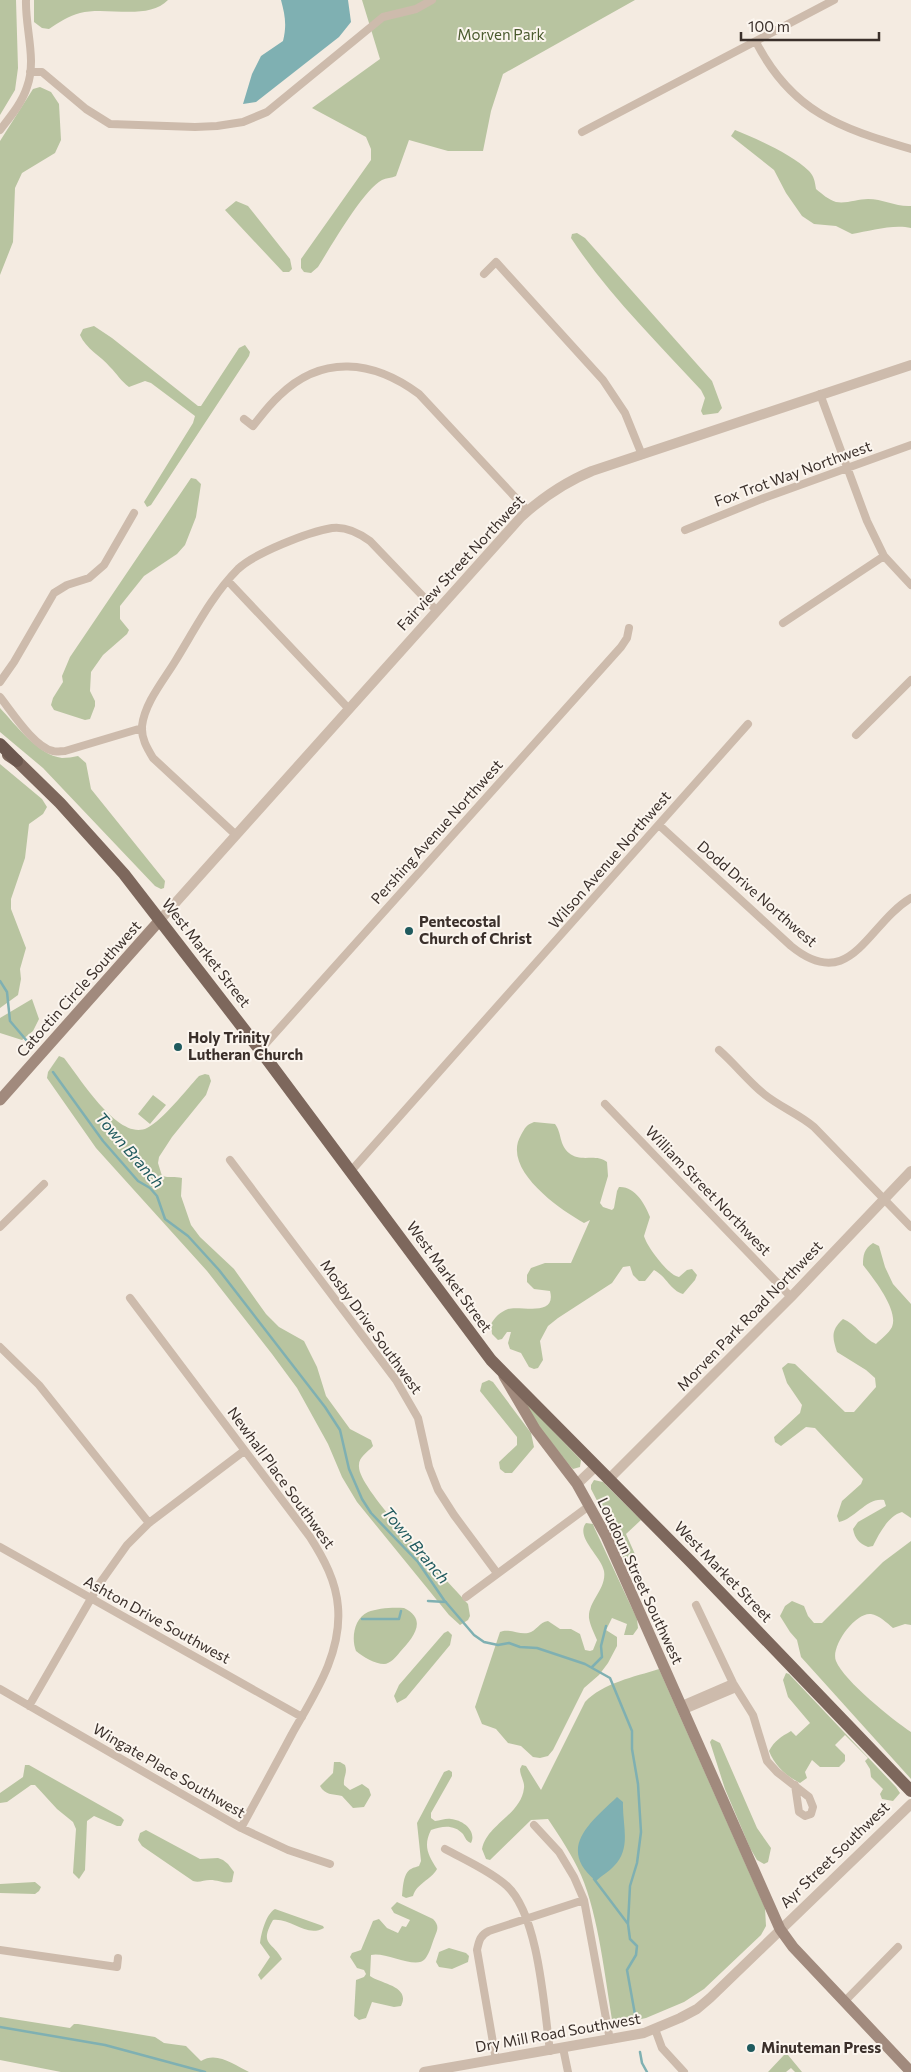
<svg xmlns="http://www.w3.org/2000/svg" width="911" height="2072" font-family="Commissioner,sans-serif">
<rect width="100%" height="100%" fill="#f4ebe1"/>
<path fill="#b8c4a0" d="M0,0h16l2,68 -3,22 -15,25z
M34,0h134c-20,21 -62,6 -88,13 -11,3 -21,9 -31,16l-7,-1 -8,-6z
M362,0h273l-132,74 -12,37 -8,40h-35l-39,-11 -13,36c-4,2 -10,2 -14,4 -19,10 -52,68 -64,87l-7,6 -7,-1 -3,-4v-9l70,-99v-11l-5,-12 -54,-29 68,-49z
M40,87l11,5 8,12 2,36 -6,13 -33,20 -7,15 -2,54 -13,33v-134l33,-52z
M735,130c22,9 57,24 74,41 5,5 6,11 7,18 6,5 13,11 20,13 10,2 22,-3 32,-3 15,0 28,8 43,7v22c-18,-4 -41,3 -59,6l-16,-8 -22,-2 -12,-8 -16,-23 -12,-23 -43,-34z
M236,201l12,5 42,53 2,10 -3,3h-6l-58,-62z
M577,233l8,5 127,143 10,27 -4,5 -15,2 -2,-4 4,-13 -4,-8c-45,-49 -94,-97 -130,-152l1,-4z
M94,326l18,12 86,68h3l38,-58 6,-3 5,7 -1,4 -98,149 -4,2 -3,-5 49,-79 2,-7 -44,-33 -6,-2 -16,6c-8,-6 -12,-13 -19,-20 -9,-11 -24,-18 -30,-32l3,-6z
M191,478l5,1 5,5 -5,33 -11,28 -8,9 -33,22 -24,30v13l9,11 -2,4 -24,21 -12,17 -1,19 5,10v5l-5,13 -5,1 -31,-10 -3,-5 2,-7 10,-16 -1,-6 8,-19z
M0,708c15,16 38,47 62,50 5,0 11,-1 16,-2l8,7 5,26 74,92 -1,7 -3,1 -6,-3 -112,-118 -43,-36z
M0,764l42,35 5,8 -4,7 -14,10 -4,34 -14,41v10l15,39 -6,21 1,10 -3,16 -18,13z
M32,999l7,20 -6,12 -11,9 -22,-7v-15z
M59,1056l5,2c16,20 55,84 83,70 16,-8 39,-38 52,-52l6,-2 4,1 2,6 -5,14 -34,42 -13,20 -1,6 4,13c7,2 13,0 20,2l-1,18 10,29 9,12 34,32 32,45 13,13 25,14 13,26 9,29 24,33 21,11 2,6c-6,7 -15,11 -14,21 0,23 90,115 109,137l2,12 -2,4 -8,5 -11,-10 -92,-113 -15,-25 -14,-33 -31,-56 -25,-34 -65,-83 -111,-123 -49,-70 1,-6z
M153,1095l13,10 -16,19 -12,-10z
M534,1122l21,2c7,9 4,21 14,29 12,10 26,0 38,9l1,14 -8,27 3,4 9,3 2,-2 3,-17 2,-4c16,-1 26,17 31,30l-6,19c3,11 25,40 35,41l8,-7 5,-1 5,6 -2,5 -12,14c-12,-3 -17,-18 -29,-24l-9,11h-6l-6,-6 -3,-9 -7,1 -11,16 -54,35 -10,8 -8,15 3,19 -5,8 -4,1 -5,-2 -8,-14 -11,-4 -2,-6 3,-11h-4l-5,7 -4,1 -6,-6 -1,-10c4,-7 9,-12 17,-15 12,-4 49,9 42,-18l-16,-2 -7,-7v-7l4,-7 14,-5h26l19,-43 -6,3c-25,-14 -83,-54 -63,-88 4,-7 5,-10 13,-13z
M873,1243l6,3 6,21 8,17 18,20v214l-9,-6c-14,4 -23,22 -29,34l-5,1c-9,-4 -13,-8 -15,-18l5,-7 28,-16 -2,-6c-17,-3 -29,19 -45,22l-2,-6 5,-15 19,-17 2,-5 -48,-51 -9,-1 -25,19 -6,-4 -1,-5 26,-24 2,-8 -15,-22 -5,-15 6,-5 7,1 50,48h9l22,-25 -1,-9 -9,-8 -29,-18c-5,-15 -6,-22 6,-33 13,5 20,19 33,25 4,-4 13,-11 16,-17 7,-17 -19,-49 -29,-62 0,-10 1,-16 10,-22z
M489,1380l4,2 38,51 3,14 -22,26h-7l-5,-4 -1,-7 18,-17v-8l-37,-46 2,-8z
M523,1400l58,60 -1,7 -7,2 -3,-3 -33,-42z
M594,1480l9,2 38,38 -15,14 12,27 -11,5 -20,-46 -16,-31v-4z
M586,1523l7,1 1,3 43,92 1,9 -5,7h-9l3,-11 -15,-6 -6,12 11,7v9l-9,17 -9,12 -15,13 -31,62 -5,6 -8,2 -7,-1 -12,-11 -13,-3 -12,-14 -14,-5 -7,-17 25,-75c9,-4 19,3 28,1 9,-2 11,-11 20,-12l12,8h11l9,5 5,16 5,1 3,-1 4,-10c-3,-7 -7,-15 -8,-22 -1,-17 18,-29 15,-47 -3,-15 -29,-34 -18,-48z
M911,1541v84l-6,-1 -12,4c-6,-5 -14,-13 -22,-14 -16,-2 -41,33 -35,47 8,20 57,59 75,71v47l-110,-122 -4,-17 -7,-8 -10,-16 5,-10 7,-5 12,5 4,10 6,7h8l61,-61z
M404,1608c25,12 8,31 -4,44 -4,5 -10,12 -16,12 -9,0 -21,-7 -28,-13 -5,-12 -2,-33 12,-39 9,-4 26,-5 36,-4z
M448,1631l4,4 -2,10 -44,53 -9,5 -3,-7 5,-11 45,-52z
M659,1669l106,239 1,18 -5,9 -57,54 -20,13 -38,16 -33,7c-8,-46 -14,-108 -32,-150 -9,-20 -21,-38 -33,-56l-17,1 -41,40 -4,-1 -4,-10c5,-25 39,-34 42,-61 1,-6 -4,-12 -4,-19l2,-4 4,1 15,24 44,-88c18,-19 49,-25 74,-33z
M786,1673l3,1 107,113 4,6 -7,8 -11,-2 -2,-5 3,-5 -12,-12 -1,-8 -5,-8 3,-3 -23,-23 -10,10 10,10v6l-6,6h-19l-8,-7 -7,12 2,6 -7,5c-14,-7 -25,-17 -31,-32 6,-11 12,-14 22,-20l5,5 14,-13 -22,-26 -5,-17z
M712,1739l8,4 37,85 14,20 -3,14 -4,2 -7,-4 -7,-12 -25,-59 -15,-47z
M334,1762h6l5,3c3,8 -2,12 -1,20l6,5 12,-6 7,5 2,6 -7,12 -11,1 -11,-12c-10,-2 -17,-1 -22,-10l13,-13z
M25,1765h4l92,52 3,3 -3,6h-4l-23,-10 -7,5 -2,49 -6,9 -6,-6 3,-44 -3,-7 -16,-13 -22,-24h-4l-24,17 -7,1v-10l23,-16z
M449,1770l3,2v4l-21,37v5l4,3c5,0 11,-3 16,-2 12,1 26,12 20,24 -5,-2 -5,-4 -8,-9 -9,-10 -21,-8 -32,-4 -8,16 -3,25 6,39 -6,11 -20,14 -24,27l-7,2 -4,-2c1,-8 1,-23 9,-27 3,-2 6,-2 8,-3l2,-5 -4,-38 27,-51z
M146,1830l54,29 18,-1 5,2 5,4 6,8 -2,10c-8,2 -13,-2 -22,-2 -6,0 -11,3 -17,1l-51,-35 -4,-6 2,-7z
M35,1882l6,5 -2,4 -4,3 -35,-1v-9z
M397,1902l36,17c6,6 5,10 2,17 -3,7 -5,17 -10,23 -9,11 -40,-8 -54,-4l-1,21c11,8 41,10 31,30l-7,1 -22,-5 -6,16 -7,2 -5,-4 2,-36 8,-3 2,-3 -2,-4 -7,-2 -7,-11 2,-4 9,-3 12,-29 6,-2 8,9 11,5 4,-7 4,1 4,-7 -16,-7 -3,-5z
M275,1909l48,17 1,2c-18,10 -32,-10 -51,-8 -14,25 -1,21 9,39l-21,21 -3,-5 12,-18 -10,-14c1,-10 6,-29 15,-34z
M449,1948l17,5 3,3 -1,6 -16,7 -13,-2 -3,-5 3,-10z
M0,2017l70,11 4,-4h4l77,13 9,6 22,3 15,15c16,-10 33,4 48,11h-188l-61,-12z
M784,2055h4l14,17h-7l-4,-4 -5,4h-18z"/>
<path fill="#7fb0b2" d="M281,0h67l3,22 -12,15 -83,65 -13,2 9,-30 9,-18 22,-15c4,-16 2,-26 -2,-41z
M617,1797l6,5c-1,22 9,46 -9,64 -5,6 -12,9 -18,15 -40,-33 -5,-59 21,-84z"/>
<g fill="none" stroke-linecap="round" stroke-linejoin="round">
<path stroke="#7fb0b2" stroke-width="2.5" d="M0,981l7,11 3,29 17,20
M53,1072l50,69 35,40 12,7 7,8 8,23 23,17 31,34 106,137 15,23 9,39 13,30 9,14 47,49 26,38 30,35 10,7 14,3 11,-2 11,4 17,1 48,16 25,14 22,53v18l6,35 3,48 -4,31 -7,23 -2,38 2,15 7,7 -1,9 -9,15 9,50
M428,1601l18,1
M362,1619h37l2,-8
M592,1667l10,-10 -1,-11 5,-20
M594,1879l34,45
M0,2027l105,18 100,27
M640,2052l2,11 5,9"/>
<path stroke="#cdbbac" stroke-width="8" d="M756,42c36,70 84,86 155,107
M30,72h12l44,37 24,15 85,3 22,-1 26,-4 24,-10 116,-95 33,-8 16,-9
M0,130c10,-13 22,-27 27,-43 10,-27 -2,-59 -1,-87
M582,132l252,-132
M484,274l12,-12 107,118 22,33 17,42
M820,394l47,127 17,35 27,29
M244,419l9,7c8,-10 16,-21 26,-30 43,-42 94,-36 140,-2l109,117
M685,530l79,-32 147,-53
M228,581l121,128
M783,623l101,-67
M0,682l14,-20 40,-69 13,-8 22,-7 15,-13 30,-52
M0,697c12,15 34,50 53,54 3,1 8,0 12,0l77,-23
M856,735l55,-55
M659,825l132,121c60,49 76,-22 120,-48
M236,835l-83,-77c-6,-10 -12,-20 -11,-32 3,-24 22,-46 34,-66 19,-31 37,-66 62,-91 17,-16 70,-37 94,-41 14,-2 27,5 38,13l67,70
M260,1050l361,-403 6,-9 2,-10
M719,1050c16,14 29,31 45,44 16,13 35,20 50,33l97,100
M605,1104l186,193
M230,1160l166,220 22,38 11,49 9,23 16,25 43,58
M351,1171l397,-447
M0,1227l44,-43
M130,1298l180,239c14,22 26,44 28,70 4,47 -24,88 -46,127 -17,32 -34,63 -51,94
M0,1347l39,38 110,138
M0,1547l302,170
M466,1597l123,-91
M696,1605l37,78 20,32 14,46 10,11 32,25 4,10 -2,7 -6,2 -6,-4 -4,-27
M0,1689l241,139 47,22 42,14
M682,1705l51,-22
M29,1706l71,-123 27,-38 22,-22 95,-72
M684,1710l52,-22
M534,1825l25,27 15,25 10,23 26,140
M445,1849c20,11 45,22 62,37 32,30 37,122 43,165
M0,1950l117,17 1,-9
M844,2002l54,-55
M655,2029l7,19 22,24
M563,2048l5,24
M496,2060l-19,-110c2,-9 3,-15 12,-19l95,-31"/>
<path stroke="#cdbbac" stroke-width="10" d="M160,920l361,-403c22,-20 44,-35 71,-46l319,-106
M608,1480l183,-183 120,-126
M577,1484l18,-17
M424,2072l220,-39 36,-15 17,-9 13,-11 201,-194"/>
<path stroke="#a18a7d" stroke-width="11" d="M0,1100l160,-180
M504,1376l31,53 42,55 29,52 174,393 13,18 118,125"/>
<path stroke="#7d675c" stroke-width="12" d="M8,755l9,6 43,42 64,71 136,176 231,310 199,201 221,230"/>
<path stroke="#6c584f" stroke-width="12" d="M0,744l17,17"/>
</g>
<g fill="#1f5a5e" stroke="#fbf5ee" stroke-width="2">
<circle cx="409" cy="931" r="5"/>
<circle cx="178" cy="1047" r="5"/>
<circle cx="751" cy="2048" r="5"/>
</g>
<g text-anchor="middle" stroke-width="4" stroke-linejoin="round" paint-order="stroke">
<g font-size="15" fill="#4a5a2e" stroke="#fbf5ee">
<text x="501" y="40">Morven Park</text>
</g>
<g font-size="15" fill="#3b302b" stroke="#fbf5ee">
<text transform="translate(793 474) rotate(-20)" y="5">Fox Trot Way Northwest</text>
<text transform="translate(461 563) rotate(-47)" y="5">Fairview Street Northwest</text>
<text transform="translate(437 832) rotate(-48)" y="5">Pershing Avenue Northwest</text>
<text transform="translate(610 860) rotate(-49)" y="5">Wilson Avenue Northwest</text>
<text transform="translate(757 894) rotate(41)" y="5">Dodd Drive Northwest</text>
<text transform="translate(206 953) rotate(52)" y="5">West Market Street</text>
<text transform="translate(79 989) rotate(-48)" y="5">Catoctin Circle Southwest</text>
<text transform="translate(708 1191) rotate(46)" y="5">William Street Northwest</text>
<text transform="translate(449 1277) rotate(54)" y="5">West Market Street</text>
<text transform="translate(750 1316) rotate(-46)" y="5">Morven Park Road Northwest</text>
<text transform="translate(371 1327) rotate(54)" y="5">Mosby Drive Southwest</text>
<text transform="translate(281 1478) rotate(54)" y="5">Newhall Place Southwest</text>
<text transform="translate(723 1572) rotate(46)" y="5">West Market Street</text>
<text transform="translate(640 1581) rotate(65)" y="5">Loudoun Street Southwest</text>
<text transform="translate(157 1620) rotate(29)" y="5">Ashton Drive Southwest</text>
<text transform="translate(169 1771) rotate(30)" y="5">Wingate Place Southwest</text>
<text transform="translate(835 1855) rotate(-44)" y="5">Ayr Street Southwest</text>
<text transform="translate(558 2033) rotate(-10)" y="5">Dry Mill Road Southwest</text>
</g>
<g font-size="15" font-weight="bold" fill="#3b302b" stroke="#fbf5ee" text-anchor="start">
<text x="419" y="927">Pentecostal<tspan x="419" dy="17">Church of Christ</tspan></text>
<text x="188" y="1043">Holy Trinity<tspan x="188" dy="17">Lutheran Church</tspan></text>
<text x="761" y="2053">Minuteman Press</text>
</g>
<g font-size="16" font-style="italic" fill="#1f5a5e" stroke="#fbf5ee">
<text transform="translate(130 1150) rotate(49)" y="6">Town Branch</text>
<text transform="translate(416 1545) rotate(50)" y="6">Town Branch</text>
</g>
</g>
<path d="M741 32v8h138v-8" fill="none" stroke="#3b302b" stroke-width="2.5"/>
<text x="748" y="32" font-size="15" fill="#3b302b" stroke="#fbf5ee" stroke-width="4" paint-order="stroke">100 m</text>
</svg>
